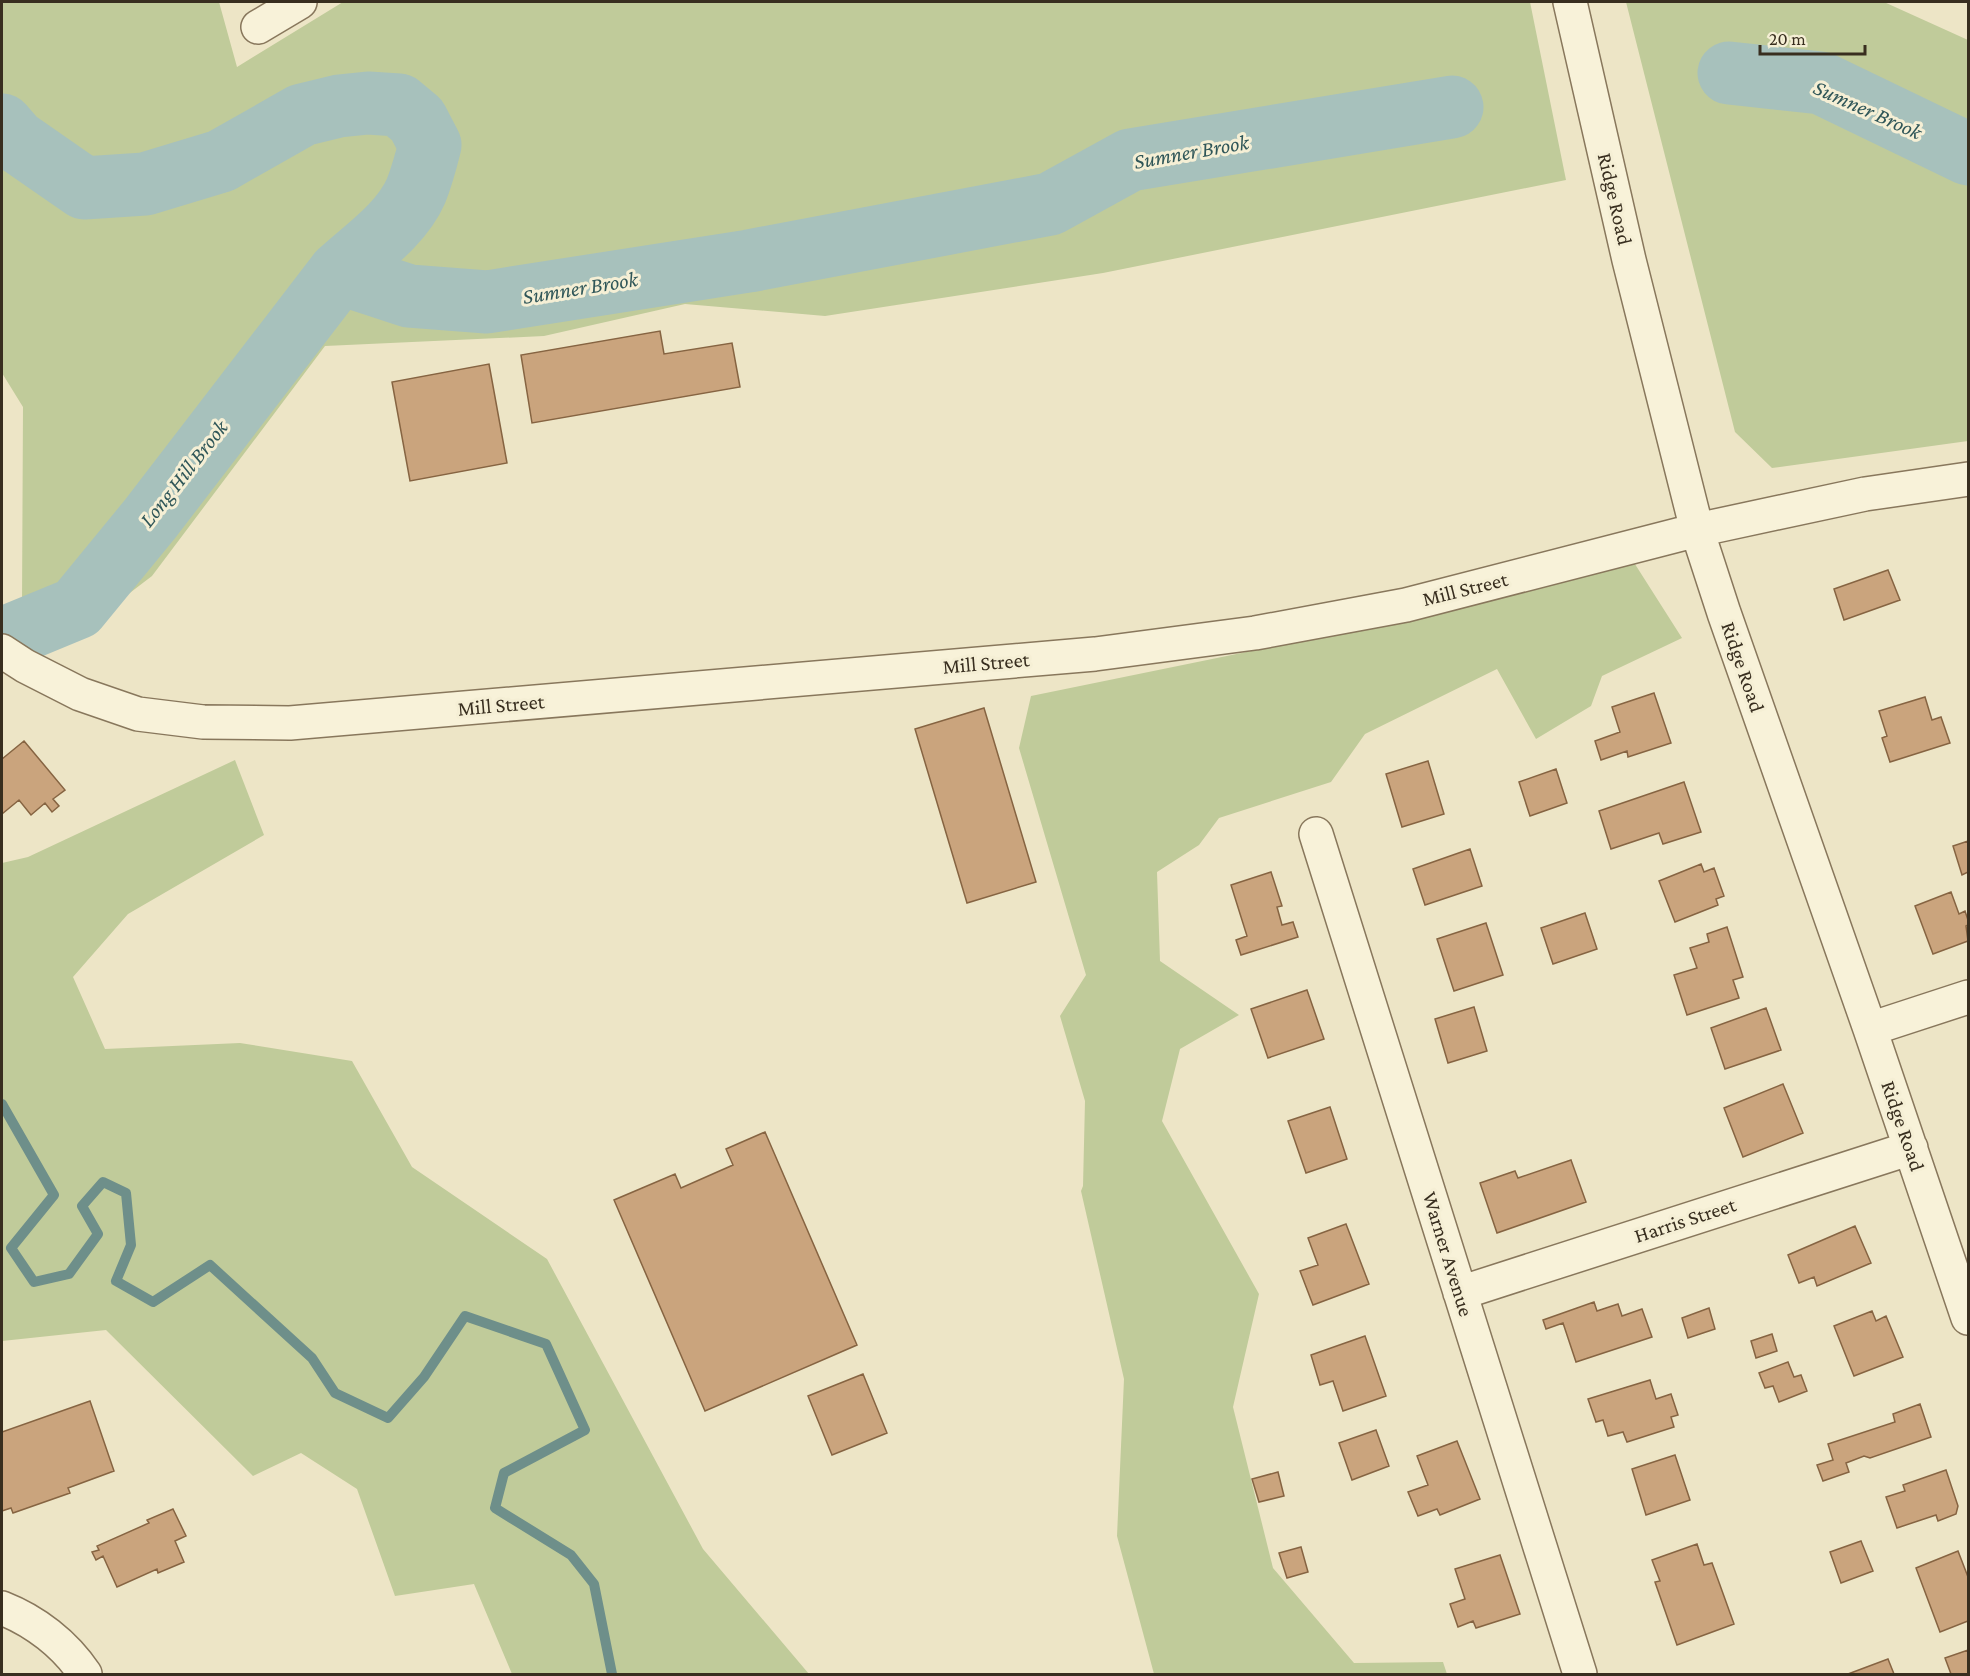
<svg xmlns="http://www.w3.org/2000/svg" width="1970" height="1676" font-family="'Crimson Pro',serif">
<rect width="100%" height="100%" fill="#ede5c6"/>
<path fill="#c0cb9a" d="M2,2h217l18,65 106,-65h1187l36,178 -463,93 -278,43 -140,-12 -141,32 -219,10 -173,230 -76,58 -54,-31 1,-196 -21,-34z
M1626,2h258l84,38v401l-196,27 -37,-36z
M1633,561l49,77 -80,38 -11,30 -55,33 -39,-70 -132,65 -34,48 -112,36 -20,27 -42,27 3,89 79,54 -59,34 -18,72 97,173 -26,113 40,161 81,95 89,-1 4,12h-293l-37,-138 7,-157 -43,-188 2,-5 2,-85 -25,-85 26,-41 -67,-227 12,-52 328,-67z
M235,760l29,75 -136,79 -55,63 32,72 135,-6 112,18 60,106 135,92 156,290 106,125h-297l-38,-90 -79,12 -38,-107 -56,-36 -48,23 -147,-146 -104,11v-478l26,-6z"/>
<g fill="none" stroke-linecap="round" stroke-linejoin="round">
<path stroke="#6e8f8a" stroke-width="10" d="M2,1104l52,91 -43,53 23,34 35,-8 29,-40 -16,-28 21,-24 23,11 5,52 -15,36 37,21 57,-37 102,93 23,35 53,25 36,-41 41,-61 81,28 39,86 -81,43 -9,35 76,47 23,29 18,90"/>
<path stroke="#a7c1bc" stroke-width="63" d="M1729,73l92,10 147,71
M2,125l13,15 69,48 61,-4 76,-23 81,-46 37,-9 29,-3 31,2 18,15 13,25c-4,16 -8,31 -14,46 -15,34 -51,58 -77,82l70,23 78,6 262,-41 301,-57 80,-44 322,-53
M2,639l75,-31 73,-89 189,-246"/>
</g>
<path fill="#caa47d" stroke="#866442" stroke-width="1.5" d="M660,331l4,23 68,-11 8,44 -208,36 -11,-68z
M489,364l18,99 -97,18 -18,-99z
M1888,570l12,30 -56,20 -10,-31z
M1654,693l17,50 -43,14 -1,-6 -26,9 -6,-19 25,-9 -8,-25z
M1925,697l7,23 9,-3 9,26 -60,19 -8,-24 5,-2 -8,-25z
M984,708l52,174 -69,21 -52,-174z
M24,741l41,49 -12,9 6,7 -7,6 -7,-9 -14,12 -12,-15 -17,14v-55z
M1428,761l16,53 -42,13 -16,-53z
M1556,769l11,34 -37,13 -11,-34z
M1684,782l17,50 -38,12 -4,-11 -48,16 -12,-38z
M1968,841v31l-6,3 -9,-29z
M1470,849l12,37 -57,19 -12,-36z
M1701,864l3,8 10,-4 10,28 -8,3 2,6 -43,17 -16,-41z
M1271,872l11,34 -5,1 5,18 11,-3 5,15 -57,18 -5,-15 11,-4 -16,-51z
M1951,892l8,22 6,-3 3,9v5l-2,1 2,15 -35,13 -18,-48z
M1585,913l12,36 -44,15 -12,-36z
M1486,923l17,52 -49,16 -17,-52z
M1727,927l16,50 -10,3 6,18 -52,17 -13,-40 23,-7 -7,-20 19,-6 -2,-8z
M1307,990l17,49 -56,19 -17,-49z
M1474,1007l13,44 -39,12 -13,-44z
M1766,1008l15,42 -56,19 -14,-41z
M1783,1084l20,49 -60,24 -19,-49z
M1330,1107l17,52 -41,14 -18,-52z
M765,1132l92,213 -152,66 -91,-211 61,-26 6,14 52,-23 -7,-16z
M1571,1160l15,42 -89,31 -17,-50 35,-12 3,7z
M1346,1224l23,60 -56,21 -13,-34 18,-6 -10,-27z
M1855,1226l16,37 -54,23 -3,-9 -15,6 -11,-28z
M1594,1302l3,9 21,-7 4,12 20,-7 10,28 -76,25 -13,-39 -17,6 -3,-9z
M1709,1308l6,21 -27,9 -6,-20z
M1872,1311l4,10 10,-5 17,41 -49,19 -20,-50z
M1772,1334l5,17 -21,7 -5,-17z
M1365,1336l21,60 -43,15 -10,-30 -13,4 -9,-30z
M1788,1362l6,15 7,-2 6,16 -28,11 -6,-16 -8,2 -6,-15z
M863,1374l24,59 -55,22 -24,-59z
M1650,1380l6,19 15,-5 7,21 -7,2 3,10 -47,15 -4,-10 -15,4 -5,-16 -7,2 -8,-23z
M90,1401l24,70 -46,17 2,5 -57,20 -2,-5 -9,3v-79z
M1920,1404l11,33 -61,21 -6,-2 -18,7 3,9 -26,9 -6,-16 16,-5 -5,-16 67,-22 -2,-8z
M1376,1430l13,36 -37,14 -13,-37z
M1457,1441l23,58 -40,16 -3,-6 -19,7 -10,-24 20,-7 -11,-29z
M1675,1455l15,45 -44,15 -14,-46z
M1946,1470l12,36 -2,8 -18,7 -2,-6 -39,13 -11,-31 19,-6 -2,-6z
M1278,1472l6,24 -25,6 -7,-23z
M173,1509l13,27 -11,5 9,21 -26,11 -1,-4 -40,18 -14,-31 -7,4 -4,-8 7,-2 -2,-4 52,-23 -2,-3z
M1861,1541l12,30 -32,12 -11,-31z
M1697,1544l7,21 8,-2 22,61 -57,21 -22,-63 5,-1 -8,-21z
M1301,1547l7,25 -21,6 -8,-25z
M1958,1551l10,26v44l-28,11 -24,-64z
M1500,1555l20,59 -44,14 -3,-7 -15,6 -8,-23 15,-5 -10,-30z
M1968,1650v24h-17l-6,-16z
M1888,1659l6,15h-46z"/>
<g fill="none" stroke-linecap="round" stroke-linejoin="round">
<defs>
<path id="minor" d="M1570,2l59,258 68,270 27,83 146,416 98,289
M258,27l42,-25
M2,651l23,15 55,28 58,20 65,8 87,1 805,-69 160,-21 151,-28 291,-75 168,-36 103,-15
M1316,834l264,840
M1870,1029l98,-32
M1460,1293l451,-145
M2,1608c33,13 63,36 83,66"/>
</defs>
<use href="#minor" stroke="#88775c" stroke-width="36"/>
<use href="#minor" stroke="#f8f2d9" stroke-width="33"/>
</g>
<g text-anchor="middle" stroke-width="6" stroke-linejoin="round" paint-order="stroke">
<g font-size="21" fill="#382e1f" stroke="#f5efd5">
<text transform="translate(1615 199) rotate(77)" y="7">Ridge Road</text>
<text transform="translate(1465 589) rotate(-14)" y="7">Mill Street</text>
<text transform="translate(986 663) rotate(-5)" y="7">Mill Street</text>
<text transform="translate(1743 667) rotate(71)" y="7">Ridge Road</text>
<text transform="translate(501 705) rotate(-5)" y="7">Mill Street</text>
<text transform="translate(1903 1126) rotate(71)" y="7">Ridge Road</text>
<text transform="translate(1685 1220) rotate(-18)" y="7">Harris Street</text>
<text transform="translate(1448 1254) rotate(73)" y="7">Warner Avenue</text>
</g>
<g font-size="22" font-style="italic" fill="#2f5658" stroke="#f5efd5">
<text transform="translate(1868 109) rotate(24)" y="8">Sumner Brook</text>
<text transform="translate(1191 151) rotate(-10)" y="8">Sumner Brook</text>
<text transform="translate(580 287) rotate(-9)" y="8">Sumner Brook</text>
<text transform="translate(183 473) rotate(-52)" y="8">Long Hill Brook</text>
</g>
</g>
<rect width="1970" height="1676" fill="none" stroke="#382e1f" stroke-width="6"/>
<path d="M1760 45v9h105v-9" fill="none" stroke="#382e1f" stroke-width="3"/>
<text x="1769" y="45" font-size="18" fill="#382e1f" stroke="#f5efd5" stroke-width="4.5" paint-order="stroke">20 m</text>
</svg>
